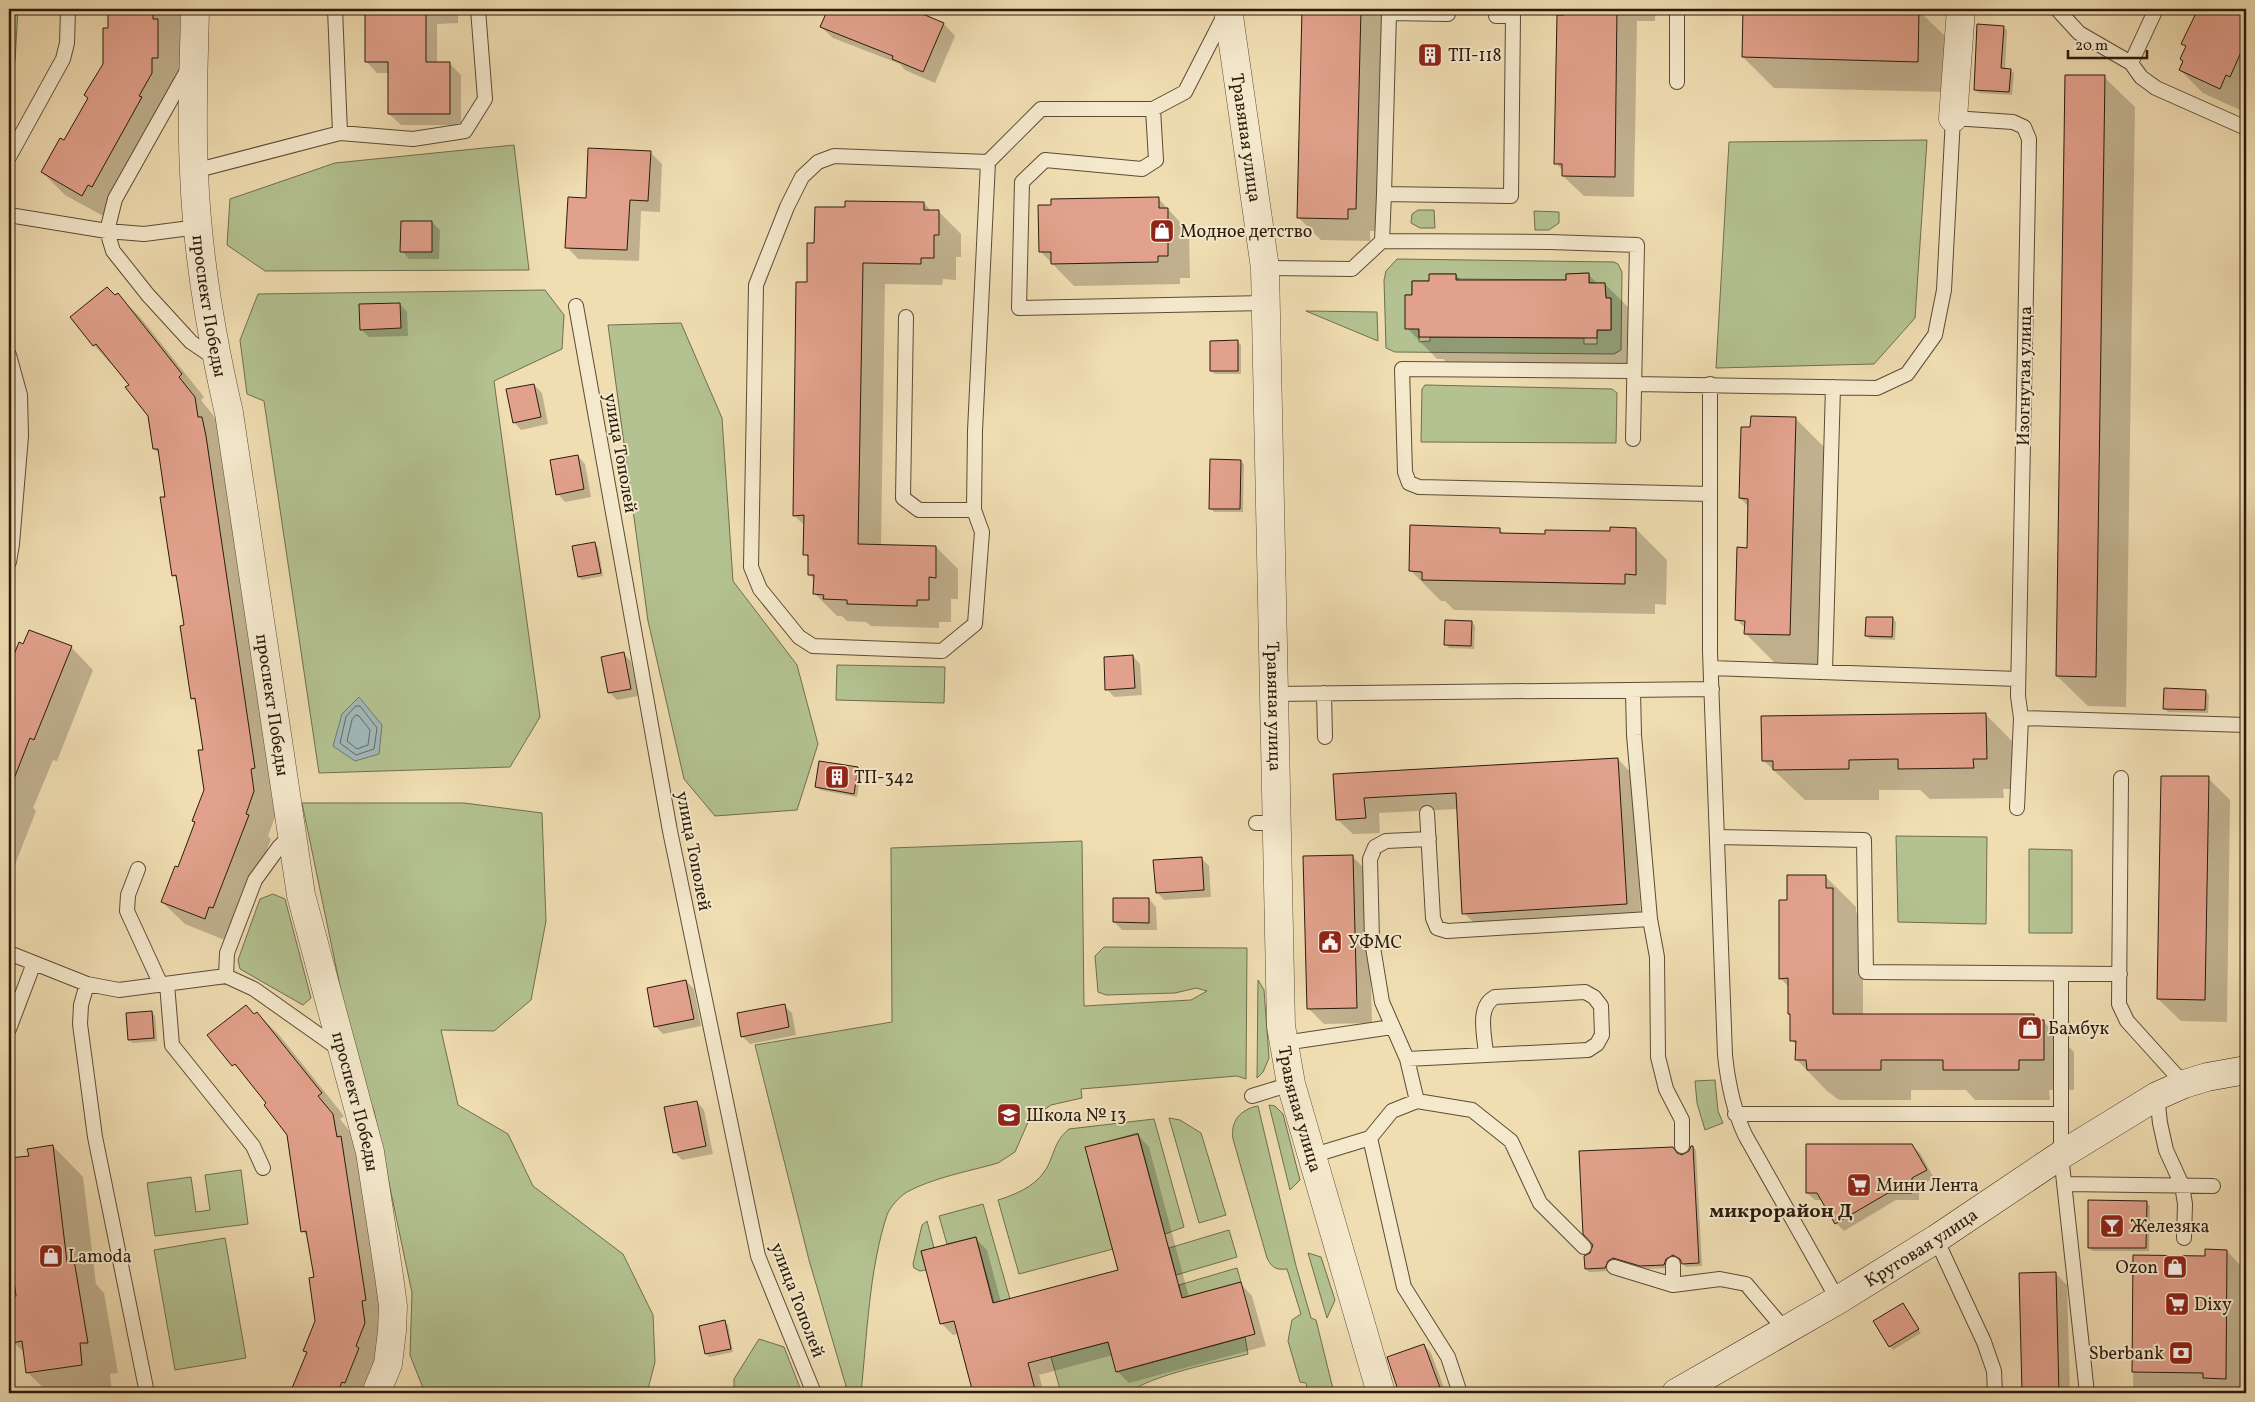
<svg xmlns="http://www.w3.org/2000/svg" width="2255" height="1402" font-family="Vollkorn,serif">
<rect width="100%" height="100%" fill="#f0ddb2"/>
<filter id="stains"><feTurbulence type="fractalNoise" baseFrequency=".004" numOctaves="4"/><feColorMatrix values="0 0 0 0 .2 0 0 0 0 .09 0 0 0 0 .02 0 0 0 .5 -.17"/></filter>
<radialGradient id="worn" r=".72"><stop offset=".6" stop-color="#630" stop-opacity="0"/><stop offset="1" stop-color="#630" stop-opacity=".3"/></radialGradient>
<path fill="#b4c291" stroke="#6f6e4e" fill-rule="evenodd" d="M9,9h9l-3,52h-6z
M1927,140l-12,178 -41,46 -158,4 13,-226z
M514,145l15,125 -264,1 -38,-26 3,-46 105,-36z
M1418,210h16l1,18h-15l-9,-5 1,-9z
M1534,211l25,1v11l-10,7h-14z
M1397,259l217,3 4,2 4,8 -1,78 -7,4 -219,-2 -9,-4 -2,-68 2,-9zM1589,273v10h16l1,15h5v32h-14v14h-13v-6l-154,-1v4l-11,1v-13l-14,-34h7v-14h17l1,-7h26v5l110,1v-6z
M545,290l19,25 -2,34 -68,32 46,336 -30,50 -191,6 -55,-372 -17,-7 -7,-54 18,-46z
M1306,311l71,1 1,29z
M681,323l41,95 11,163 64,84 21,79 -21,66 -82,6 -31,-37 -36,-158 -40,-296z
M1425,385l187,4 5,4 -1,50 -195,-1 1,-53z
M837,665l108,2 -1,36 -108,-3z
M302,803h162l78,10 4,108 -15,79 -37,31 -53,-1 17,75 50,29 25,52 90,68 30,61 2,47 -8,31h-222l-15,-38 2,-62 -38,-182 -17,-43z
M1896,836l91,1 -1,87 -88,-2z
M1082,841l2,165 107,-6 16,-9 -11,-3 -21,5 -69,2 -8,-3 -3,-36 9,-9 143,1 -1,131 -9,-3 -156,13 1,9 -31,7 -22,15 -14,32 -17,11c-28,8 -66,15 -91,29 -8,5 -17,15 -20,23 -18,55 -20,121 -26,178h-13l-39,-133 -54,-215 137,-23 -1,-174z
M2029,849l43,1v83h-43z
M273,894l12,5 26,99 -8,7 -63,-36 -2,-9 22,-61z
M1258,980l6,10 5,68 -6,14 -6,6z
M1715,1080l3,31 5,12 -18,7 -8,-27 -2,-22z
M1269,1105l6,1 8,8 17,66 -10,10z
M1258,1106l38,160 15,52 5,2 18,73h-25l-3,-10 -6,-1 -12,-41 4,-21 9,-6 -14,-45c-11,1 -15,-1 -20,-11l-34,-119c-3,-18 8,-30 25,-33z
M1169,1118l11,2 21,13 25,82 -27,8z
M1154,1119l30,108 -19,7 -27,-101 -52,15 27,101 -94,25 -21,-74c16,-5 36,-13 46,-28 11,-15 8,-29 25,-43z
M241,1170l7,54 -93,12 -8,-53 44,-6 5,35 14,-2 -5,-35z
M983,1204l27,95 -16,4 -18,-66 -29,7 -8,-28z
M927,1221l7,27 -13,3 5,19 -6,1 -6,-3 -1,-4 9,-39z
M1229,1230l8,27 -61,18 -7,-27z
M225,1238l21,120 -71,12 -21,-120z
M1308,1253l13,4 14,43 -8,18z
M1237,1268l4,14 -59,16 -3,-13z
M1245,1337l3,17c-29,8 -98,21 -119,39h-68l-10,-36 57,-15 9,30z
M759,1339l25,8 18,46h-68v-14z"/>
<path fill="#a1b8b9" stroke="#717973" d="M359,697l23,28 -3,29 -24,7 -22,-15 9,-32z"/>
<path fill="#0003" d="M110,9h70v71h-6v16l-69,121 -40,-22 -23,-23 23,-30 24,-44 15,-34 6,-35z
M387,9h71v14l-21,1v39h12l12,12v50h-60l-12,-11 1,-41h-13l-11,-12 21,-48z
M611,9h51v4z
M829,9h78l37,15 11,12 -20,47 -30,-13 -5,-6 -67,-26 -12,-11z
M1304,9h79l-5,222h-8v10l-49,-1 -22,-22z
M1565,9h90v12h-18l-3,176 -50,-1 -21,-20v-5l-7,-8z
M1745,9h166l8,2 31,30 -2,51 -174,-4 -31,-31z
M2199,9h47v93l-4,9 -39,-18 -23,-23 7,-22 -4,-4z
M2003,27l4,3 -2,40h5l4,3 -2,22 -33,-2 -4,-3z
M2104,77l31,30 -9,600 -38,-1 -31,-30z
M650,152l12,12 -2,48 -19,-1 -2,50 -61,-2 -11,-12 20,-47z
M1158,198l31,34 1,46h-10v6l-106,2 -34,-35 12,-45z
M924,203l8,9h7l22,22v23h-5v23l-13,-1 -1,6 -57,-1 -4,262 55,1 22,22v30h-7v23h-12v6l-68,-2 -5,-4 -19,-1 -5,-5h-5l-22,-22v-14l-6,-6v-15l-4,-5v-28l-11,-11 14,-232 7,-39 31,-36z
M432,222l8,8 -1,29h-30l-7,-8z
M1456,275l6,6h105l22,-6 9,9h7l31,31 5,45h-14v8l-176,-1 -8,-8h-6l-30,-31 6,-32 17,-14z
M118,295l22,22 64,80 -3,3 16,20 59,394 -8,22 3,3 -35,91 -9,11 -42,-17 -23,-22 16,-33 18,-46 10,-33 -2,-39 -7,-48 -5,-5 -7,-72 -6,-45 -6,-6 -13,-121 -6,-5 -5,-34 -19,-30 -36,-40z
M400,304l7,8 1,24 -39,1 -8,-8z
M1238,342l3,3v29h-26l-4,-3z
M534,385l8,8 6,31 -27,6 -7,-8z
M1795,418l31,31 -6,217 -44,-2 -30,-30v-5l-9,-9 11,-71 1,-42 -9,-9 12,-69z
M578,456l7,8 6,33 -26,5 -7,-8z
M1241,461l3,3 -1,48h-29l-3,-4z
M1636,529l31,31 -1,45 -11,-1v10l-201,-4 -9,-9h-4l-31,-31 90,-40 4,4 43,1z
M594,543l4,4 5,29 -21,4 -3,-3z
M1892,618l4,4 -1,18 -25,-1 -3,-3z
M1472,622l3,4 -1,23 -25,-1 -3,-4z
M19,644l52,3 22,23 -36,91 -4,-1 -20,48 3,3 -27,69v-210z
M624,654l7,7 7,35 -21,4 -8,-8z
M1133,656l7,8 2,31 -28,2 -7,-8z
M2205,691l4,4 -1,18 -40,-1 -4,-4z
M1986,715l30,30 1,44h-14l1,9 -74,1 -10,-9h-41v10h-74l-42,-40z
M1618,759l15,16 8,144 -162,9 -15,-15 -6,-104 -79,4 1,20 -27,1 -16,-15 -2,-44z
M858,768l3,4 -4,25 -37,-7 -4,-3z
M2208,778l22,22 -3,222 -46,-1 -23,-22z
M1353,857l15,15 4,151 -48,1 -15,-15z
M1201,858l8,8 2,31 -47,3 -7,-8z
M1825,876l31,31v5l7,8v96h171l5,5h4l31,31v38h-25l1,10h-75l-9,-10h-55v10h-72l-12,-9 -30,-31v-14l-5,-6v-23l-3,-3v-27l-9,-9 8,-77z
M1149,899l7,8 1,23h-35l-8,-8z
M686,981l8,8 7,37 -38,8 -8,-8z
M784,1006l8,7 4,22 -46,9 -8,-8z
M151,1012l4,4 2,25 -24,2 -4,-3z
M257,1013l23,23 64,80 -4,3 15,19 33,184 -16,71h-81l16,-40 -2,-3 11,-29 -1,-43 -6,-41 -7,-6 -14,-97 -20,-31 -59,-68z
M697,1102l7,8 9,44 -31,6 -8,-8z
M1138,1135l11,12 40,150 52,-13 11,12 14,50 -137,37 -11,-11 -5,-17 -74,20 5,18h-70l-16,-59 -5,1 -11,-11 -20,-72 53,-14 12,12 14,52 119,-31z
M53,1146l30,31 13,107 8,9 14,80 -8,1 2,19h-63l-22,-21 -2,-19 -12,-11 -4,-44 8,-1 -8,-56v-81l21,-3z
M1912,1146l8,7 14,25 -15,8v14h-23l-52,31 -8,-8 -13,-23h-8l-8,-7z
M1693,1147l3,3 6,116 -16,1 -8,-9 -9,5 -2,5 -22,1 -28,-8 -8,10 -20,1 -3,-4 6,-14 81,-106 6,7 4,1 5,-2z
M2146,1202l4,4 -1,45h-57l-3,-4z
M2227,1251l15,16 -1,126h-108l1,-136 72,1z
M2056,1274l11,11 3,108h-46l-4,-118z
M1906,1308l15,25 -28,17 -19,-28z
M725,1322l3,3 5,27 -24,5 -3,-4z
M1424,1345l7,8 15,40h-45l-13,-35z"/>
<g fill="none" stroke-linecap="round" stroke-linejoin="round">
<path stroke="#666a62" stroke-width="1" d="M356,706h4l17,22 -3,21 -18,6 -16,-12 6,-26z
M356,715l3,1 11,14 -2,15 -11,4 -10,-8 5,-21z"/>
</g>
<path fill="#e2a18c" stroke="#2a1b0b" d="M108,9h45v10h5v39h-6v15l-13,23 3,1 -50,90 -4,-2 -6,11 -41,-24 19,-34 4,2 24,-42 -4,-3 19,-31v-36h5z
M386,9h40v53h24v52h-62v-52h-23v-50h21z
M828,9h83l33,14 -21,49 -31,-13 1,-3 -73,-29z
M1302,9h59l-5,200h-8v10l-51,-1z
M1564,9h53l-2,168 -53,-1v-12h-8l3,-149h7z
M1743,9l176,1 -1,52 -176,-5z
M2198,9h48v32l-16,36 -4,-2 -6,14 -41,-19 4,-9 -3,-2 6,-13 -5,-2z
M1977,24l27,2 -3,42 10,1 -2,23 -35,-2z
M2065,75h40l-9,602 -40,-1z
M588,148l63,3 -3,50 -18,-1 -3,50 -62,-2 3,-51 18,1z
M1159,197v11h9v48h-10v6l-107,2v-12h-12l-1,-47h13v-6z
M845,201l79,1v8h15v25h-5v23h-13v6l-58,-1 -5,281 78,2v32l-7,-1v23h-12v6l-70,-2v-4l-24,-1 1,-4 -11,-1 1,-19h-6v-20h-5l1,-40 -11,1 3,-234h11v-39h7l1,-36h30z
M401,221h31v31h-32z
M1589,273v10h16l1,15h5v32h-14v8l-178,-1v-8h-14v-34h7v-14h17v-7h27v6h110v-6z
M107,287l8,8 3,-2 64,81 -3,3 16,20 3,20h4l4,19 49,332 -4,1 3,22 -8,23 3,1 -36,93 -4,-1 -4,12 -44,-17 14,-36 3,1 17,-45 -3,-1 12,-31 -6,-40h5l-8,-52 -4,1 -11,-73 4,-1 -8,-50 -4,1 -12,-79h5l-7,-48h-5l-5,-33 -23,-29 4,-2 -33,-41 -3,2 -23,-29z
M400,303l1,25 -41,2 -1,-26z
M1238,340v31h-28v-30z
M534,384l7,33 -28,6 -7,-34z
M1751,416l45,1 -6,218 -46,-1 1,-13 -10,-1 2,-73 10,1 1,-49 -9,-1 2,-71h9z
M578,455l6,34 -28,6 -6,-35z
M1210,459l31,1 -1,49h-31z
M1410,525l90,3v5l45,1v-4l65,1v-4l26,1v47l-11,-1v10l-203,-4v-8l-13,-1z
M595,542l6,31 -23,4 -6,-31z
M1866,617h27l-1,20 -27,-1z
M1445,620l27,1 -1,25 -27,-1z
M29,630l43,16 -38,94 -4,-2 -20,51 -1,-122 10,-25 4,2z
M624,652l7,37 -23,4 -7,-36z
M1133,655l2,33 -30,2 -1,-33z
M2164,688l42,2 -1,20 -42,-1z
M1986,713l1,46h-14l1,9 -76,1v-10l-49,1v9l-76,1v-9h-11l-1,-45z
M1618,758l9,146 -165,10 -6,-121 -92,5 2,20 -30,2 -3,-46z
M819,761l39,6 -4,27 -39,-7z
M2161,776h48l-4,224 -48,-1z
M1353,855l4,153 -50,1 -4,-153z
M1202,857l2,33 -48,3 -3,-33z
M1787,875h39v13h7v126h201v6h10v40h-25v10h-76v-10h-62v10h-74l-1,-10h-11l1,-19h-6v-27h-2v-36l-9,1v-79h8z
M1113,898h36v25l-36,-1z
M686,980l8,39 -40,8 -7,-39z
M785,1004l4,23 -48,10 -4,-24z
M246,1005l8,9 3,-2 65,81 -4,3 15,18 4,23 4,-1 25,164 -4,1 3,22 -9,23 3,2 -14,35 -3,-1 -5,11h-47l17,-41 -4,-1 12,-30 -6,-43 5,-1 -8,-46 -5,1 -14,-97 -23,-30 2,-2 -31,-39 -3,2 -25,-31z
M152,1011l2,27 -26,2 -2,-27z
M697,1101l9,45 -33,7 -9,-46z
M1138,1134l44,164 59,-16 14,52 -139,38 -8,-30 -80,21 8,30h-63l-19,-72 -14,3 -19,-73 55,-14 17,66 125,-33 -33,-123z
M1806,1144h106l15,26 -15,8v15h-24l-53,31 -18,-31h-11z
M53,1145l14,117 7,-2 14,83h-8l2,22 -56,8 -4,-32 -10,2 -3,-27v-19l7,-1 -7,-52v-86l20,-2 -2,-7z
M1691,1146h2l6,117 -17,1 -2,-5 -7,-4 -7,4 -2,6 -24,1 -27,-8 -5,3 -3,7 -20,1 -1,-13 6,-3 3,-8 -10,-11 -4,-83 94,-4 4,6 5,2 7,-4z
M2088,1200l59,1 -1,47h-58z
M2205,1249l22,1 -1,129 -23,-1v-5l-71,-1 1,-117 72,1z
M2056,1272l3,121h-37l-3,-120z
M1903,1303l16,26 -30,18 -16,-26z
M725,1320l6,29 -26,5 -6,-28z
M1424,1344l18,49h-43l-12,-36z"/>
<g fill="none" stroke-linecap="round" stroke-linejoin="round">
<defs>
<path id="lane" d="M335,9l5,124
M1677,9v73
M2057,9l22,24 52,30 10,14 15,11 90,40
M2131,63l25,-54
M188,69l-73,130 -8,32 6,20 35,44 43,47 25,17
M1153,109l3,51 -14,9 -97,-9 -23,22 -3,126 246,-5
M9,157l54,-98 4,-16 1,-34
M988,162l-154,-6 -16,6 -16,15 -15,30 -31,78 -5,282 9,22 39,48 14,9 129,5 33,-27 7,-92 -8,-22 1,-79 13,-269 53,-53h112l32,-17 41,-80
M194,171l146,-38 73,6 52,-8 20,-32 -7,-90
M1384,194l5,-181 59,1
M9,215l98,16 37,3 54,-7
M1382,241l168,1 87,3 -4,194
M1265,268l87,1 30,-28 2,-47 127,2 2,-180h-17
M576,306l94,525 88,425 56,137
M906,317l-3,181 16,12h55
M9,355l11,40 1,41 -9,108 -3,18
M1634,371l-232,-2 3,103 4,11 10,4 291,7
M1635,384l242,4 30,-14 28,-39 9,-45 9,-172 60,4 11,5 5,12 -11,557 3,22 -4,90
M1710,384v268l15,403c3,29 8,54 20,80l93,165
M1711,668l307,11
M1825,671l8,-284
M1633,691l1,44 16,184 7,38 1,100 8,32 16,31v26
M1324,693l1,44
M1274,694l438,-5
M2021,718l225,7
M2121,778l-2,226 8,17 57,63
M1427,813l6,105 4,10 10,3 203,-12
M1256,823h22
M1717,837l147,3 2,132 254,2
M138,869l-10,26 -1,16 34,74
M9,953l78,31 32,6 107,-14 28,13 85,60
M2061,974v181l26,238
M226,976l1,-23 28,-73 24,-33 13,-12
M87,984l-6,21 -1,19 15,113 52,256
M167,984l5,61 81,101 10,22
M9,1029l25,-66
M1284,1043l108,-16
M1407,1059l181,-9 9,-6 5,-9 -1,-29 -7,-9 -9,-5 -90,5c-19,10 -10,39 -9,58
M1252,1096l39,-12
M2157,1096l3,27 6,27 16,35 3,19 -1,34
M1417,1101l-10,-42 -25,-57 -10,-61 -2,-82 5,-12 11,-6 43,-2
M1735,1114h326
M1370,1138l34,149 44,70 12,36
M1311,1156l59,-18 22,-27 25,-10 55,9 39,31 29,62 44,44
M2064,1184l149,2
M1936,1239l48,103 10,29 1,22
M1673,1264v21
M1614,1267l59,18 47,-6 26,5 39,46"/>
<g id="street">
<path id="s1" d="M195,9c-1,54 -4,109 -1,163 3,81 17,163 35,241l72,482 69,257 19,124 4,30 -1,25 -4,33 -12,29"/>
<path id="s2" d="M1228,9l37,259 16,758 10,58 90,309"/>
<path d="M1953,118l8,-109"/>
</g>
<g id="secondary">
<path id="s3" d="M1676,1393l162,-93 98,-61 125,-84 96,-59 27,-12 23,-7 39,-7"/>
</g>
</defs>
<use href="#lane" stroke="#5c4c35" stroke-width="16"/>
<use href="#street" stroke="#5c4c35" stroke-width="29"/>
<use href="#secondary" stroke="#2a1b0b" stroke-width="29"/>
<use href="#lane" stroke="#f5e9cd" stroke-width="14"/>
<use href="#street" stroke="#f5e9cd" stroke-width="28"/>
<use href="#secondary" stroke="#f5e9cd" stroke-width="28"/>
</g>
<defs>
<symbol id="building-square" viewBox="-11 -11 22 22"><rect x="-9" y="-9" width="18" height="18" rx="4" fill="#8f2418" stroke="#f5e9cd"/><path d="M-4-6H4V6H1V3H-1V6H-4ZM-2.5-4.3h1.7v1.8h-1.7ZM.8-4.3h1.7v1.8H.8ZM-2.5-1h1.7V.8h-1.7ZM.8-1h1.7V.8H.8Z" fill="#fff"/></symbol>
<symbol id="shop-square" viewBox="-11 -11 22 22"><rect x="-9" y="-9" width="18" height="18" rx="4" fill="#8f2418" stroke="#f5e9cd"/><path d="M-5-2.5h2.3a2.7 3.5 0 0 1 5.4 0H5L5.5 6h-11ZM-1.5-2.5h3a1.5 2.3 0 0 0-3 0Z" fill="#fff"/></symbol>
<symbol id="civic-square" viewBox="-11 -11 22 22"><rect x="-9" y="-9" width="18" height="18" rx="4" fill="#8f2418" stroke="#f5e9cd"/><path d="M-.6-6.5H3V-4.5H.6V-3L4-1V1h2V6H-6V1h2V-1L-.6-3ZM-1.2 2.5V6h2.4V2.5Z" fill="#fff"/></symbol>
<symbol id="school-square" viewBox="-11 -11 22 22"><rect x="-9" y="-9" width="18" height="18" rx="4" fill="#8f2418" stroke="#f5e9cd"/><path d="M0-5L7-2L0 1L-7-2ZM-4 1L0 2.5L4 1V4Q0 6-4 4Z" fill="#fff"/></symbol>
<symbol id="supermarket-square" viewBox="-11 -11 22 22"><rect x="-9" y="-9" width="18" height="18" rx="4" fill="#8f2418" stroke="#f5e9cd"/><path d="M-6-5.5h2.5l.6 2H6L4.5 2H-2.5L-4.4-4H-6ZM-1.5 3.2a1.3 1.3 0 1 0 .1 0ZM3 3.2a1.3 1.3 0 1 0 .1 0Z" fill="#fff"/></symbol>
<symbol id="bar-square" viewBox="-11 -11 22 22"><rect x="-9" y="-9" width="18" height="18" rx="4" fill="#8f2418" stroke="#f5e9cd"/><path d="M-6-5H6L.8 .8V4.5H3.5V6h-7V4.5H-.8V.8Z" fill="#fff"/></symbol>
<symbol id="bank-square" viewBox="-11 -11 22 22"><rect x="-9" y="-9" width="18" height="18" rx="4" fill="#8f2418" stroke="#f5e9cd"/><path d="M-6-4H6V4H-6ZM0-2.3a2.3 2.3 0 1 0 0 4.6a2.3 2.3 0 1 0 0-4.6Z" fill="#fff"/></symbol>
</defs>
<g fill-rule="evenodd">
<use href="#building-square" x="1416" y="41" width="28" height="28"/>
<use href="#shop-square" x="1148" y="217" width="28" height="28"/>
<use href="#building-square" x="823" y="763" width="28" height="28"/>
<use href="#civic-square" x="1316" y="928" width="28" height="28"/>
<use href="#shop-square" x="2016" y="1014" width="28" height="28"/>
<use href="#school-square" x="995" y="1101" width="28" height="28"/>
<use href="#supermarket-square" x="1845" y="1171" width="28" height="28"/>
<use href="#bar-square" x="2098" y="1212" width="28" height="28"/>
<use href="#shop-square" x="37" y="1242" width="28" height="28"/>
<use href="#shop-square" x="2161" y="1253" width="28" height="28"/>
<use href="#supermarket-square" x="2163" y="1290" width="28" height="28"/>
<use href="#bank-square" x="2167" y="1339" width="28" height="28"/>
</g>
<g text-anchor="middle" stroke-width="4" stroke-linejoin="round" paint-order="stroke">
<g font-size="18" fill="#2a1b0b" stroke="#f5e9cd" text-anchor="start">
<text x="1448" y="61">ТП-118</text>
<text x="1180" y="237">Модное детство</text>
<text x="854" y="783">ТП-342</text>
<text x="1348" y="948">УФМС</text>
<text x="2048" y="1034">Бамбук</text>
<text x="1026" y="1121">Школа № 13</text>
<text x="1876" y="1191">Мини Лента</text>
<text x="2130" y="1232">Железяка</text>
<text x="68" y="1262">Lamoda</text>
<text x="2158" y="1273" text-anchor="end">Ozon</text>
<text x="2194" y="1310">Dixy</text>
<text x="2164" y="1359" text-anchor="end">Sberbank</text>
</g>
<g font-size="18" fill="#2a1b0b" stroke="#f5e9cd">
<text dy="6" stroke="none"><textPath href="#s2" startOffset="130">Травяная улица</textPath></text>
<text dy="6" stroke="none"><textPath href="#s1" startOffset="298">проспект Победы</textPath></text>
<text transform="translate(2024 376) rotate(-89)" y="6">Изогнутая улица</text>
<text transform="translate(621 453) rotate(80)" y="6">улица Тополей</text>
<text dy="6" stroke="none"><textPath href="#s1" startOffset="702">проспект Победы</textPath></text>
<text dy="6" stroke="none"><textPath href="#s2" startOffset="700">Травяная улица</textPath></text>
<text transform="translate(694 851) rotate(79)" y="6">улица Тополей</text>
<text dy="6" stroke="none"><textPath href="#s1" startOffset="1108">проспект Победы</textPath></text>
<text dy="6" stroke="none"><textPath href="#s2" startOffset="1105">Травяная улица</textPath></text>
<text dy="6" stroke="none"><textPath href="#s3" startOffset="285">Круговая улица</textPath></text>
<text transform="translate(798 1300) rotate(69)" y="6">улица Тополей</text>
</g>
<g font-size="20" font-weight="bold" fill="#2a1b0b" stroke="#f5e9cd">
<text x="1781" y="1217">микрорайон Д</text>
</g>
</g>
<rect width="2255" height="1402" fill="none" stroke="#f0ddb2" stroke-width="30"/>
<rect x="10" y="10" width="2235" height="1382" fill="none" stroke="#2a1b0b" stroke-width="2.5"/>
<rect x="15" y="15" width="2225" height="1372" fill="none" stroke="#2a1b0b"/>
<path d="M2068 50v8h79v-8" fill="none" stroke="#2a1b0b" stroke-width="2.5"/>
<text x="2075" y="50" font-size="15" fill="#2a1b0b" stroke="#f5e9cd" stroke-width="4" paint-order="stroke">20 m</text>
<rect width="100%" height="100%" filter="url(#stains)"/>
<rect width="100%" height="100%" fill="url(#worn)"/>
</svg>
